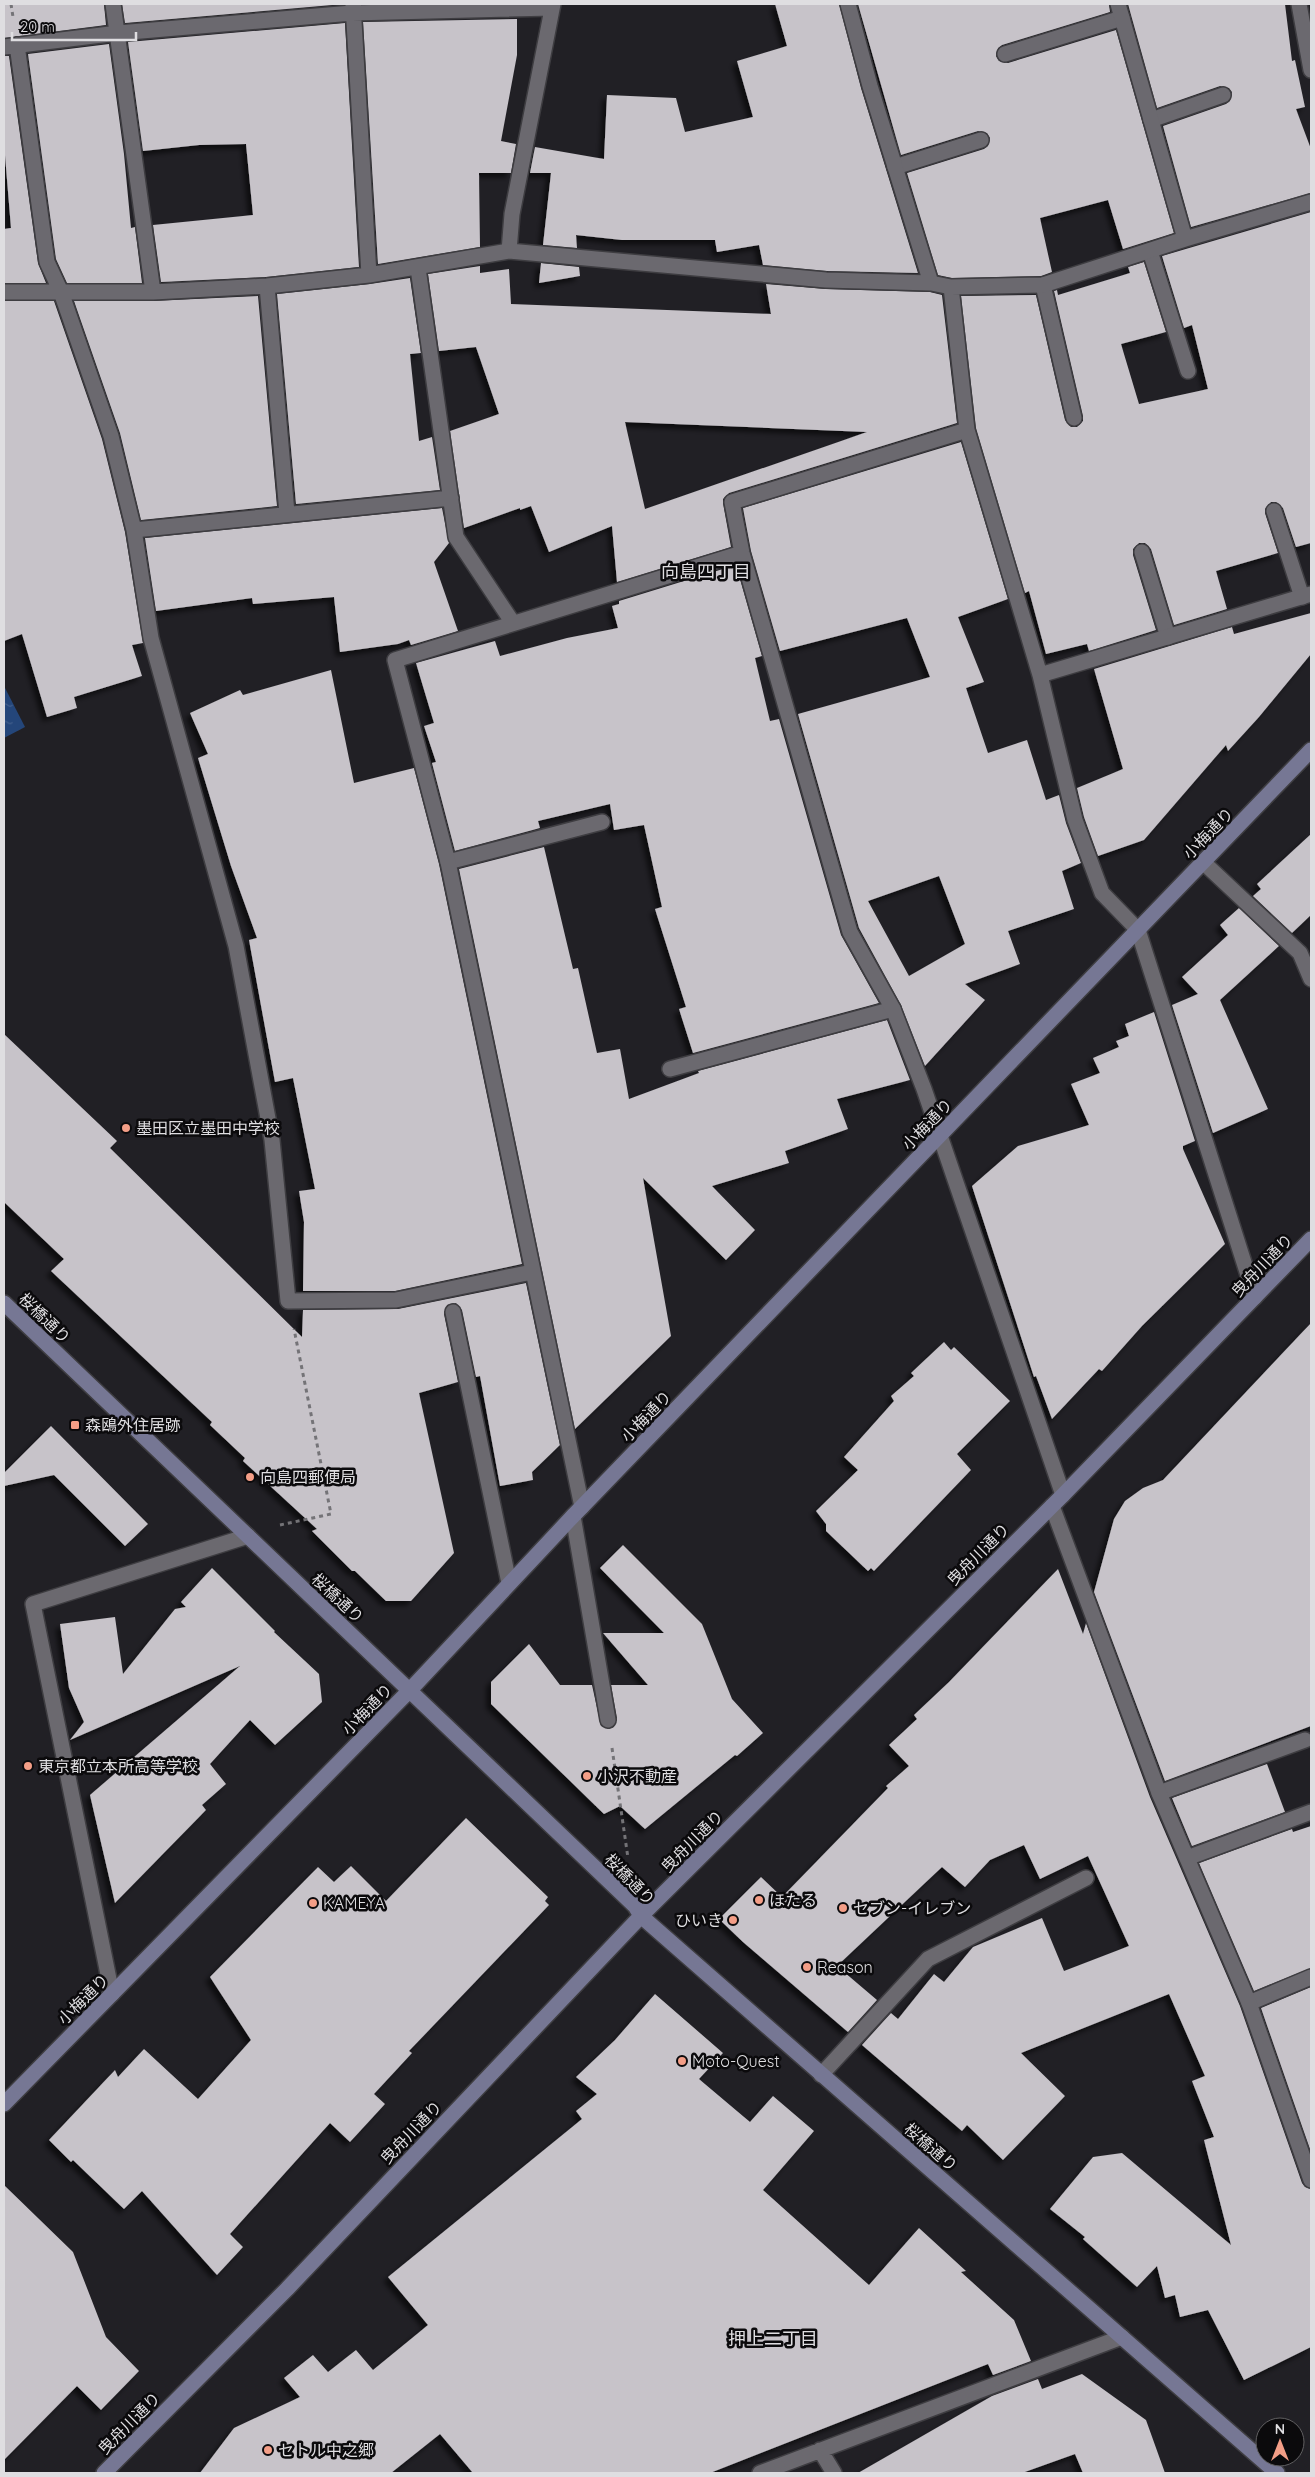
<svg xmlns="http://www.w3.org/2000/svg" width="1315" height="2477" font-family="Quicksand,'Noto Sans JP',sans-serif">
<defs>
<pattern id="water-ripples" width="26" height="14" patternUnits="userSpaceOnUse" patternTransform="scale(1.25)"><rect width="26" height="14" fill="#24467a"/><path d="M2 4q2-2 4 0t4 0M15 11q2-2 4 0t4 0" fill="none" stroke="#43608d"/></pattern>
<filter id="shadow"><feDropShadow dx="-4.5" dy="4.5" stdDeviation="2.5" flood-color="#0009"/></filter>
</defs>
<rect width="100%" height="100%" fill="#212025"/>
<path fill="url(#water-ripples)" d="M4,686l21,41 -21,11z"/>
<path fill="#c7c3c9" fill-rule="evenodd" filter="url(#shadow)" d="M4,4h100l2,21 -102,13z
M122,4h222l-219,19z
M775,4h64l22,84 57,185 -91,-2 -64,-6 -4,-20 -42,7 -2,-12h-93l-46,-5 1,13 -34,-3 8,-72h-21l5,-26 69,12 3,-64 69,3 9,34 68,-15 -16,-56 50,-15z
M858,4h251l1,8 -108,33 -4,3 -2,8 3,5 9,2 108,-33 58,203 -51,16 -15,-49 -68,18 12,54 -11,4 -89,2 -14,-3 -31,-102 77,-24 4,-3 2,-8 -3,-5 -9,-2 -77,24z
M1128,4h157l7,57 3,-1 10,47 -9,2 15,40v44l-120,34 -28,-101 63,-22 4,-3 2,-9 -3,-4 -9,-2 -63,22z
M517,19v36l-16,86 15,3 -5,29h-32l1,74 -102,17 -15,-242z
M345,23l14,244 -93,10 -105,5 -8,-57 100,-10 -7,-71 -47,1 -56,6 -15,-109z
M109,44l15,110 7,74 4,-1 7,56h-75l-11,-24 -28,-205z
M4,56h5l29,207 8,20h-42v-54l7,-1 -7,-85z
M1311,212v331l-15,4 -13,-39 -7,-6h-5l-6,7v4l13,40 -62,18 11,38 -53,16 -23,-76 -6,-6h-6l-6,6v6l23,75 -67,21 -2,-7 -41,10 -17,-63 -4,2 -49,-165 -15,-132 75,-1 29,125 6,7h6l6,-6v-5l-29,-125 3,-1 1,5 72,-22 -2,-6 16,-5 22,70 -45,12 18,60 69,-15 -16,-64 -8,3 -22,-72z
M541,263l38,4 1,9 -41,7z
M480,266v7l29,-4 2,35 260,10 -5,-30 60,5 104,3 12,3 15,128 -228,70 -6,6v4l8,44 -114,35 -5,-56 -63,26 -18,-46 -11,4v-2l-56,20 -14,-97 49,-17 -23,-67 -37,4 -11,-77zM625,422l242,10 -222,77z
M410,278l11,75 -11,1 9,87 13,-4 8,53 -144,14 -19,-210 93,-10z
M258,296l19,210 -136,14 -21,-87 -46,-132h79z
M4,301h50l48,138 23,93 18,111 -11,2 10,31 -68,21 3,11 -30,9 -25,-83 -18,7z
M961,442l47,157 -50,18 26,65 -18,6 22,65 39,-13 19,60 13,-5 7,28 15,40 -19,8 12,38 -66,22 12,33 -55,20 20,16 -60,66 -24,-61 -42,-77 -61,-214 132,-37 -23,-59 -127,33 -29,-100 -8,-43zM939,876l26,68 -56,32 -41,-75z
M442,508l7,35 -15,19 24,69 -47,14 -2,-5 -11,4 -58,8 -6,-55 -81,7 -1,-6 -96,13 -11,-73z
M736,565l26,91 -7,2 15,63 9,-2 62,216 38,68 -186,50 -14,-44 7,-2 -31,-98 7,-2 -18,-82 -30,5 -4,-26 -72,17 2,7 -85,23 -23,-88 4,-1 -12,-36 10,-3 -18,-60 79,-22 5,15 67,-18 51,-10 -6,-22 7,-2v-3z
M1311,613v41l-52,63 -31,34 -2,-6 -82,95 -46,16 -14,-39 -7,-29 46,-19 -29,-100 138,-42 2,7z
M331,670l23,113 60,-15 25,96 83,400 -127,27h-92l1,-69 -5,-31 16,-2 -22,-111 -18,4 -26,-142 8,-2 -26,-72 -33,-108 10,-4 -18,-41 50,-23 3,5z
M1311,834v81l-19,18 -39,-37 8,-7 -4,-5z
M544,847l29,122 5,-1 19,85 23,-4 9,50 70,-26 -1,-2 189,-51 23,60 -73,19 11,30 -63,22 4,12 -77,23 43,44 -29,30 -83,-82 28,158 -96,93 -116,-560z
M1239,908l40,38 -59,54 48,109 -55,24 -41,-128 26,-11 -16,-17 46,-42 -8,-10z
M1154,1012l41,129 -12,5v3l42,95 -83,82 -40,45 -3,-2 -47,50 -16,-43 -2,1 -62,-191 46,-40 71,-21 -18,-41 29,-11 -7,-15 26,-11 -3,-6 13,-5 -4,-12z
M4,1034l113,107 -7,7 192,189 1,-27 95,-1 128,-26 34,162 -28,27 1,8 -33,6 -20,-110 -4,1 -14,-67 -6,-7 -9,2 -3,9 14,68 -39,11 35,160 -43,48h-25l-31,-30h-3l-40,-40 5,-2 -74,-68 2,-3 -35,-33 2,-3 -161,-151 13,-12 -60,-57z
M1311,1323v403l-146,55 -71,-189 20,-73 11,-18 18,-13 20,-8z
M944,1342l7,8 3,-3 56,54 -53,53 14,16 -97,101 -3,-3 -3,3 -42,-40v-7l-10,-13 42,-41 -14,-13 50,-56 -3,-5 23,-20 -3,-3z
M51,1426l97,98 -23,22 -71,-71 -50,11v-13z
M623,1545l79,79 30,75 31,34 -26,23 -2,-1 -90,74 -25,-23 -16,8 -113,-110v-22l38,-38 31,41h32l9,41 8,3 5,-2 3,-9 -6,-33h37l-45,-52h61l-64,-65z
M212,1568l63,63 -1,1 45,42 3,28 -47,43 -25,-25 -40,44 16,20 -24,21 4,5 -91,93 -25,-108 150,-129 -170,74 14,-18 -15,-34 -9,-64 55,-7 8,57 52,-65 11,-2 -5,-5z
M1058,1569l25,65 3,-11 64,174 90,209 62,177 3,4 6,2v158l-67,33 -36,-70 -28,7 -5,-22 -10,3 -8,-32 -20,21 -54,-48 2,-2 -35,-28 43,-52 29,-4 109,92 -27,-105 10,-3 -22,-56 13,-5 -36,-82 -148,59 44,43 -62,64 -36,-35 -5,6 -100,-86 29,-32 7,6 36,-45 10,8 29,-35 69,-29 22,53 65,-25 -41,-90 -48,23 -16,-34 -34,15 -25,27 -23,-20 -105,99 40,34 -29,32 -105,-90 -24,-23 42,-42 21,20 106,-109 -2,-2 23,-20 -20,-21 28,-26 -3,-4 35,-33z
M1267,1764l18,48 -93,34 -20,-48z
M466,1818l82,79 -3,4 4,4 -140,146 3,2 -38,41 11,10 -35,38 -20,-19 -100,111 13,13 -26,28 -75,-84 -18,18 -51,-49 -2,2 -22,-22 66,-70 3,7 26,-28 54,50 53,-59 -41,-63 108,-110 16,15 17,-16 35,35z
M1311,1826v142l-57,23 -55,-128 93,-34 1,3z
M1311,1987v165l-50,-144z
M655,1994l68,59 -24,26 51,43 23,-26 41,35 -51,59 106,95 50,-57 47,43 -5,1 53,48 17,41 -38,14 -5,-11 -278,109h-237l-33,-39 -49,39h-191l34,-45 66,-31 -16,-19 29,-23 15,17 28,-22 17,20 55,-45 -40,-48 194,-158 -6,-8 21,-17 -21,-17 39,-37z
M4,2185l69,67 33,85 33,34 -38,39 -24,-24 -73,74z
M1082,2374l64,46 19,53h-82l-8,-19 -53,19h-164l134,-77 46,-17 4,10z"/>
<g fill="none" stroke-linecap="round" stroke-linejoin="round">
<defs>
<path id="lane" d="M1005,54l117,-36
M1151,120l72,-25
M895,167l86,-27
M1150,251l38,120
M1043,285l31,133
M1274,511l28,86
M1142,552l26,85
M448,862l154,-40
M1203,862l97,91 11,26
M670,1069l223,-60
M1159,1793l146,-53
M112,1994l-79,-390 215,-68
M1249,2003l62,-26"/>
<path id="street" d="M113,4l40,288
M848,4l22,82 61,197
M1118,4l67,235
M1299,4l12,66
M353,5l16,270
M17,45l30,217 14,30 50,144 23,94 17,108 85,308 36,194 16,161 108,-1 136,-28
M4,47l114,-14 234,-20 200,-5
M509,251l3,-37 41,-210
M418,268l38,269 57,86
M267,286l20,227
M951,287l16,143 73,245 35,145 27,73 36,37 117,367
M4,292h149l114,-6 102,-11 140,-24 317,29 105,3 20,4 92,-2 142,-46 126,-37
M967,430l-235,72 10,51 108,379 43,77 31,80 139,406
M134,530l317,-32
M1040,675l271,-81
M453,1312l56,271
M1052,1506l107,287 90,210 62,177
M582,1507l-134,-645 -53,-202 347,-107
M573,1516l35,204
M1187,1858l124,-46
M821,2075l107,-116 158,-81
M820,2450l14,23
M760,2473l362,-136"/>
<path id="secondary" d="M4,1303l631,603 6,10 636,557
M4,2104l406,-414 163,-174 738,-766
M104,2473l183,-184 354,-373 422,-421 248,-256"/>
</defs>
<use href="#lane" stroke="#3e3d41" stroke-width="18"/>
<use href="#street" stroke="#3e3d41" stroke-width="18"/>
<use href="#secondary" stroke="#3e3d41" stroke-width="18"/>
<path stroke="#747377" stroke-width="3" stroke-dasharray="4 4" stroke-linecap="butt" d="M11,4l2,13
M280,1525l51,-11 -37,-185
M612,1748l16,110"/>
<use href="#lane" stroke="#6b696f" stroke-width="15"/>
<use href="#street" stroke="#6b696f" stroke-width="15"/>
<use href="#secondary" stroke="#767794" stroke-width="15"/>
</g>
<g fill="#f49e87" stroke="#0b0a0c" stroke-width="2">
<circle cx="126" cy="1128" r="5"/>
<rect x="70" y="1420" width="10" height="10" rx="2.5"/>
<circle cx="250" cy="1477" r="5"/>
<circle cx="28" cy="1766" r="5"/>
<circle cx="587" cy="1776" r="5"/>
<circle cx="759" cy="1900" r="5"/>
<circle cx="313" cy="1903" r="5"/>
<circle cx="843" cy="1908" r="5"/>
<circle cx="733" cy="1920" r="5"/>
<circle cx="807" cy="1967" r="5"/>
<circle cx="682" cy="2061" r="5"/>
<circle cx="268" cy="2450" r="5"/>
</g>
<g text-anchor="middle" stroke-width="5" stroke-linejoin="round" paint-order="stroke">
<g font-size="16" fill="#dfdee1" stroke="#0b0a0c">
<text transform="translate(1208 833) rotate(-46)" y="6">小梅通り</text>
<text transform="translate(927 1124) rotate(-46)" y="6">小梅通り</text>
<text transform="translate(1262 1265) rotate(-46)" y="6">曳舟川通り</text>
<text transform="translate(45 1318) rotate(44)" y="6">桜橋通り</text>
<text transform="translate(646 1416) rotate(-46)" y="6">小梅通り</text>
<text transform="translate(978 1554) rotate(-45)" y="6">曳舟川通り</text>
<text transform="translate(338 1598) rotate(43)" y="6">桜橋通り</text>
<text transform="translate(367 1709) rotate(-46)" y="6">小梅通り</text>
<text transform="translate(692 1841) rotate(-45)" y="6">曳舟川通り</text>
<text transform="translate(630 1879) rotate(46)" y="6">桜橋通り</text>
<text transform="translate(83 1999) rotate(-45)" y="6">小梅通り</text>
<text transform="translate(411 2132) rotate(-46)" y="6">曳舟川通り</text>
<text transform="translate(931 2147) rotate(41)" y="6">桜橋通り</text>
<text transform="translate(129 2423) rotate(-45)" y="6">曳舟川通り</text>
</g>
<g font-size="16" fill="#dfdee1" stroke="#0b0a0c" text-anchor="start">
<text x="136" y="1134">墨田区立墨田中学校</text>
<text x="85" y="1431">森鴎外住居跡</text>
<text x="260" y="1483">向島四郵便局</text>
<text x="38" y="1772">東京都立本所高等学校</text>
<text x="597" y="1782">小沢不動産</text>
<text x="769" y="1906">ほたる</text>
<text x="323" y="1909">KAMEYA</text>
<text x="853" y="1914">セブン-イレブン</text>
<text x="723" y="1926" text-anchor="end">ひいき</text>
<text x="817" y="1973">Reason</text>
<text x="692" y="2067">Moto-Quest</text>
<text x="278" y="2456">セトル中之郷</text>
</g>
<g font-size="18" fill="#dfdee1" stroke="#0b0a0c">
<text x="706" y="578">向島四丁目</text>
<text x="773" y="2345">押上二丁目</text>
</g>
</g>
<rect width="1315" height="2477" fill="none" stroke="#dfdee1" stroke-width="10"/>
<g transform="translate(1280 2442)"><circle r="24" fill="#0b0a0c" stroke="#605f61"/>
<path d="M0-4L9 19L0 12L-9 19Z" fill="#f49e87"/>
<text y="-8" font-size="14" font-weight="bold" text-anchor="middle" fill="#dfdee1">N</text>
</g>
<path d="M12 32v8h124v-8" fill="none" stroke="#dfdee1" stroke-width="2.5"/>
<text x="20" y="32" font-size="15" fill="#dfdee1" stroke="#0b0a0c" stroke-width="4" paint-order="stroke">20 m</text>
</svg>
